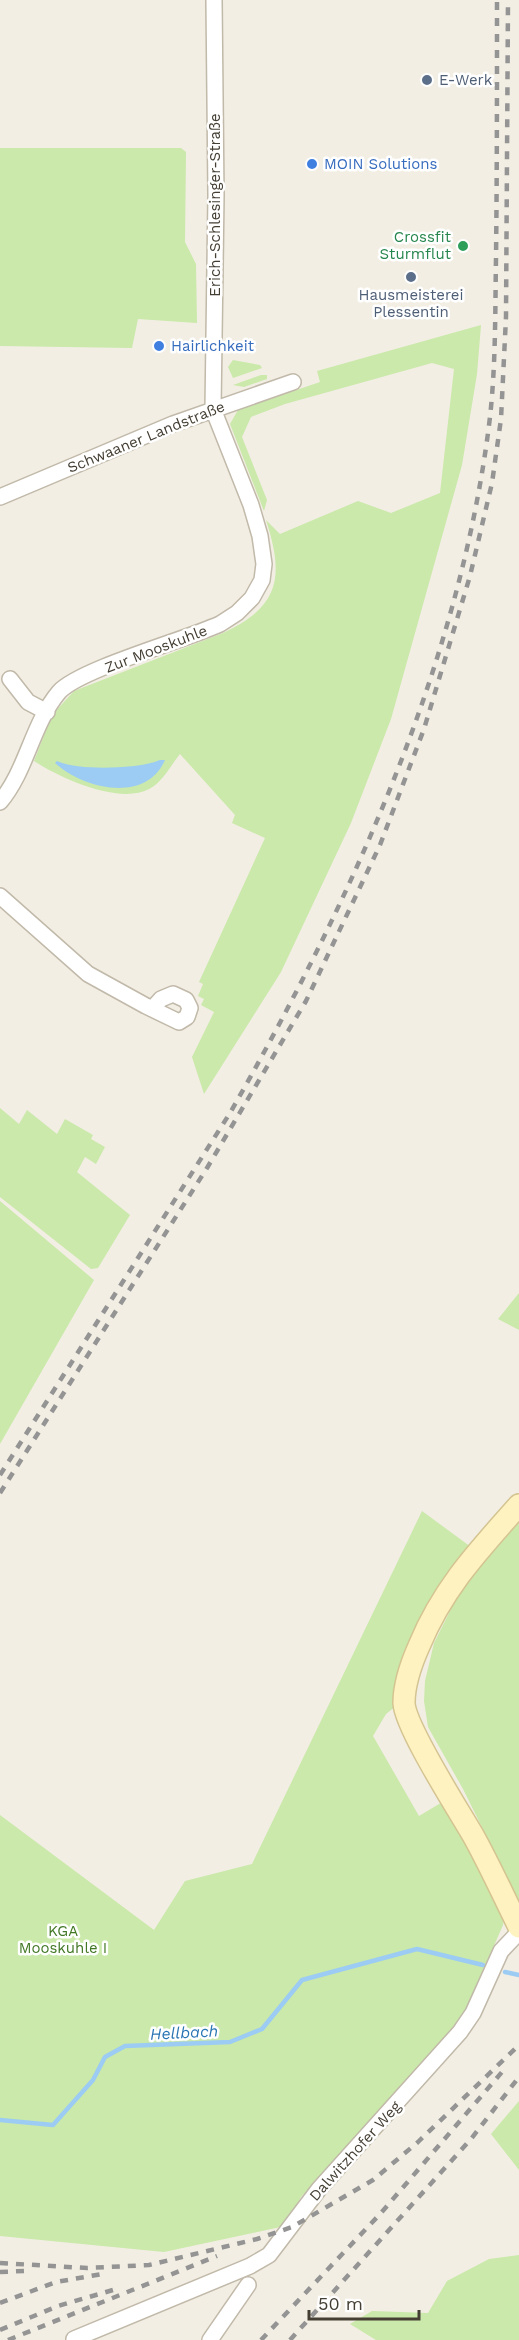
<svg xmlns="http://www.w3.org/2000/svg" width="519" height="2340" font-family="'Work Sans',sans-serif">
<rect width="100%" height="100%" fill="#f2eee3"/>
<path fill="#cae9aa" d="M0,148h181l5,4 -1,90 11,22 1,59 -59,-4 -6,29 -132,-2z
M481,325l-4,49 -15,91 -71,254 -40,104 -70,149 -77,122 -12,-37 22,-45 -13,-7 3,-6 -6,-3 5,-12 -4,-2 66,-144 -33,-15 3,-8 -55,-61c-10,12 -17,28 -31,35 -30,16 -89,-11 -115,-28l18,-46 22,-24 149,-58c58,-27 61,-57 43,-113l14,14 78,-33 33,12 49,-20 14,-124 -22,-6 -147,41 -34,13 -9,20 25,63 -3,11 -34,-87 8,-14 82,-28 -3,-11z
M233,360l27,5 2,3 -29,10 -5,-11z
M261,375h6v4l-23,8 -11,-2z
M0,1108l19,16 8,-14 30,24 8,-15 28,16 -2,4 14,8 -9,17 -11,-7 -8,15 53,43 -32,53 -7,1 -91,-72z
M0,1201l94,79 -94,164z
M519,1293v37l-21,-11z
M422,1511l49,36 -75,159 -10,8 -13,22 46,80 25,-15 61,110 -2,14 -33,76 -19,36 -150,160 -16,29 -121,26 -164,-16v-421l154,115 31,-49 67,-17z
M519,1522v380l-56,-113 -35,-62 -4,-26 1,-20 9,-38 27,-54z
M519,2101v69l-28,-36z
M519,2255v85h-143l-26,-16 22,-13 56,2 19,-32 42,-22z"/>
<path fill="#9cccf3" d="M160,760h5c-19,44 -82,29 -110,3l2,-2c20,10 83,8 103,-1z"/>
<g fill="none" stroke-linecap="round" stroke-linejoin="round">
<path stroke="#9cccf3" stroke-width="4.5" d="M505,1972l14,3
M0,2120l53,5 40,-45 12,-23 20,-11 105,-4 32,-13 40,-49 115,-31 66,16"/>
<defs>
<path id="street" d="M0,497l173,-73 120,-42
M10,679l18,23 19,10
M0,802c27,-32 32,-78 59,-110 21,-23 126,-52 161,-68l17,-11 15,-15 10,-18 2,-16 -4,-28 -9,-31 -38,-96 3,-214 -2,-195
M0,896l88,78 58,32 33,16 8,-5 3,-9 -4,-8 -13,-6 -12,5 -9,10
M74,2339l176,-73 19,-11 50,-66 141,-157 13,-19 28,-62 18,-19
M210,2340l38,-55"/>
<path id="secondary" d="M519,1505c-41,46 -76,83 -100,141 -8,18 -15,37 -15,57 1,24 55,108 70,134 16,29 30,60 45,90"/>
</defs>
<use href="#street" stroke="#c1b9a9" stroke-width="18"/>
<use href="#secondary" stroke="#d4c491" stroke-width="24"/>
<use href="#street" stroke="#fff" stroke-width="15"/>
<use href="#secondary" stroke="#fff2c1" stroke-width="21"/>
<path stroke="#949494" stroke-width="4.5" stroke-dasharray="8 8" stroke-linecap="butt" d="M0,1475l230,-362c119,-208 226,-440 258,-680 8,-58 7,-117 8,-175 1,-86 1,-172 1,-258
M0,1493l207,-325 99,-167 74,-156 44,-116 46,-153 22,-93 9,-64 5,-102 2,-317
M0,2263l87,5 62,-3 108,-26 35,-12 81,-47 45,-38 101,-97
M0,2272l24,-1
M0,2303l56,-21 46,-8
M0,2330l58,-24 55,-16
M8,2340l209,-84
M261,2340l120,-127 121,-141
M290,2340l181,-201 48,-62"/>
</g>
<g fill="#5c6f8a" stroke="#fff" stroke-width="2">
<circle cx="427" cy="80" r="6"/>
<circle cx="411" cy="277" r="6"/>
</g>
<g fill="#3f7fe0" stroke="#fff" stroke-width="2">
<circle cx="312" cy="164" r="6"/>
<circle cx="159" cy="346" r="6"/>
</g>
<circle fill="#2e9e5b" stroke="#fff" stroke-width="2" cx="463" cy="246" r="6"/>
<g text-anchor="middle" stroke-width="5" stroke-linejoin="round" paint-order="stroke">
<g font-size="15" fill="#4e5e75" stroke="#fff" text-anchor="start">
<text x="439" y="85">E-Werk</text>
<text x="411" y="300" text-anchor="middle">Hausmeisterei<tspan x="411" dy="17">Plessentin</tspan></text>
</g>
<g font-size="15" fill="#366cbe" stroke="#fff" text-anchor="start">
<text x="324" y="169">MOIN Solutions</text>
<text x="171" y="351">Hairlichkeit</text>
</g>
<g font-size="15" fill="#443e33" stroke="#fff">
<text transform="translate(215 205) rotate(-90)" y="5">Erich-Schlesinger-Straße</text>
<text transform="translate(146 437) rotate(-22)" y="5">Schwaaner Landstraße</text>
<text transform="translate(156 649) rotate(-21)" y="5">Zur Mooskuhle</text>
<text transform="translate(355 2151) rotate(-48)" y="5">Dalwitzhofer Weg</text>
</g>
<g font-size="15" fill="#27864d" stroke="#fff" text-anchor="end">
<text x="451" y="242">Crossfit<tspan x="451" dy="17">Sturmflut</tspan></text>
</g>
<g font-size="15" fill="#427825" stroke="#fff">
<text x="63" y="1936">KGA<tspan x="63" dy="17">Mooskuhle I</tspan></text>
</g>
<g font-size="16" font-style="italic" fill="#2975b4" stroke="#fff">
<text transform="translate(184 2032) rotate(-3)" y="6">Hellbach</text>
</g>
</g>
<path d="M309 2310v9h110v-9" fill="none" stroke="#443e33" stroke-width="3"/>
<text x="318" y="2310" font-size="18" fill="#443e33" stroke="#ffffff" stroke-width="4.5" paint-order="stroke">50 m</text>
</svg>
